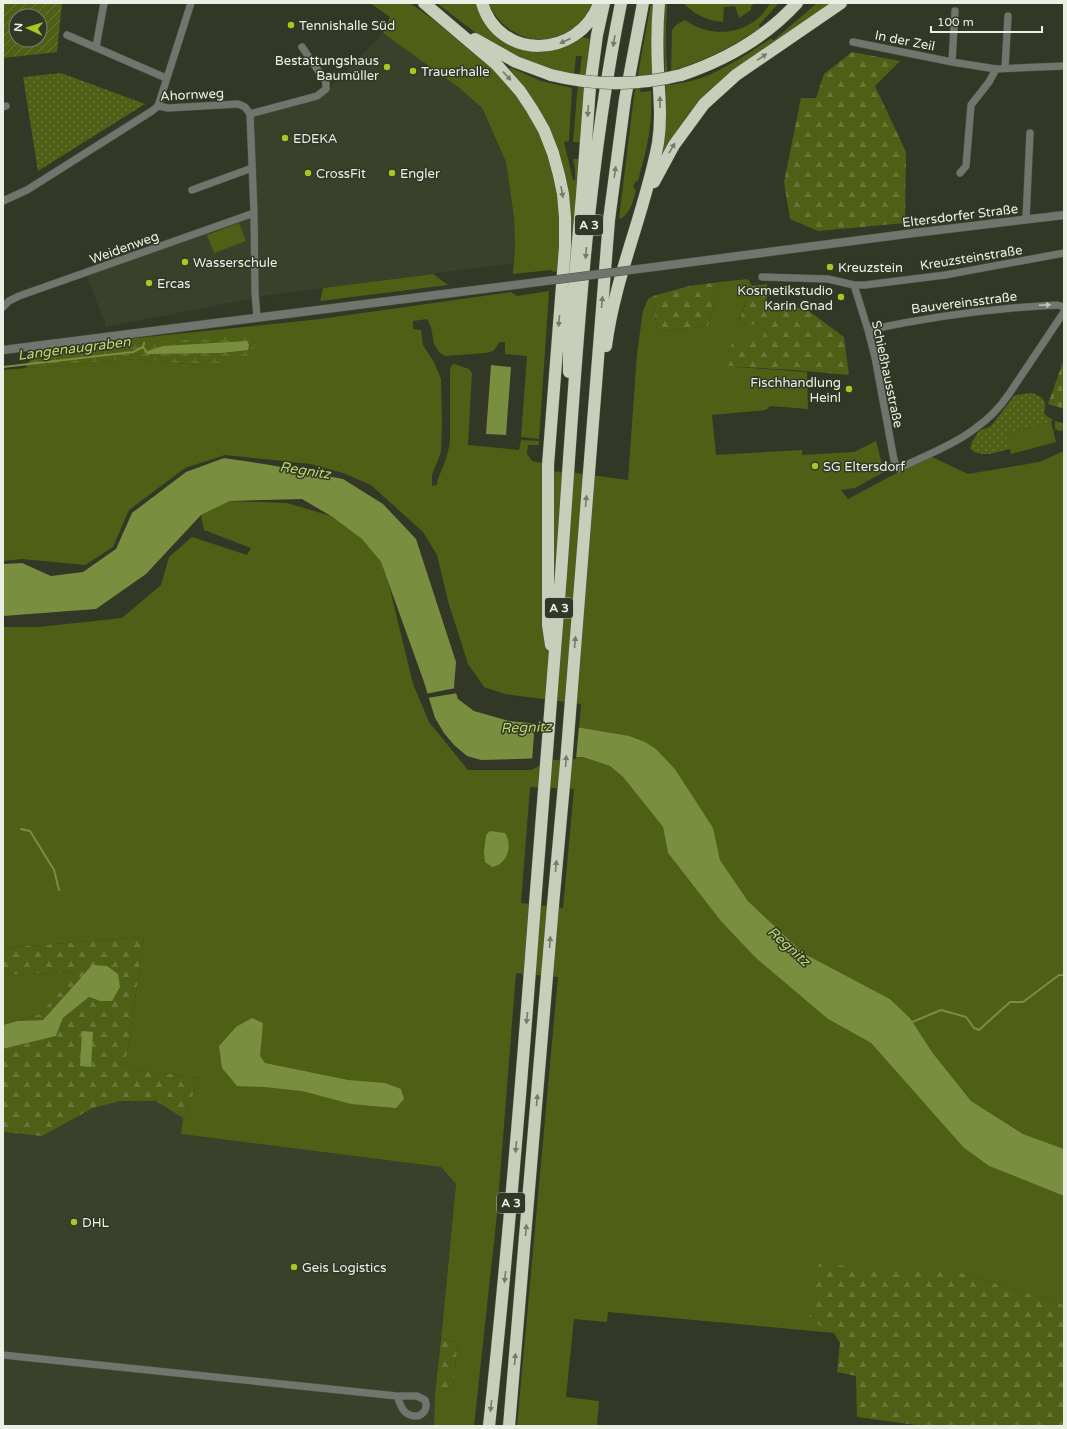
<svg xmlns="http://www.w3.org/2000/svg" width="1067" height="1429" font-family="'Varela Round',sans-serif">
<defs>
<pattern id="forest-firs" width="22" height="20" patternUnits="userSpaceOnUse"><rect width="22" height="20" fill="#4f6016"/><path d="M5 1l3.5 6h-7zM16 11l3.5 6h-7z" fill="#687738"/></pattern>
<pattern id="wetland-marsh" width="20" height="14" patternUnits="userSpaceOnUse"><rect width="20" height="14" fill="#4f6016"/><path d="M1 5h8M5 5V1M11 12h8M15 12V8" fill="none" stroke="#687738"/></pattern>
<pattern id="cemetery-stones" width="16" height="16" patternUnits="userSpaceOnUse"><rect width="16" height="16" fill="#4f6016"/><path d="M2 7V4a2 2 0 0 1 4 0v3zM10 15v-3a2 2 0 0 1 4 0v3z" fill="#687738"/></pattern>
<pattern id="park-dots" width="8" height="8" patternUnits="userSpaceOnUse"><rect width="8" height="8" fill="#4f6016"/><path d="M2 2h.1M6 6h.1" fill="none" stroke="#687738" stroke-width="1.8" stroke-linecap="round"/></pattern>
<pattern id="garden-furrows" width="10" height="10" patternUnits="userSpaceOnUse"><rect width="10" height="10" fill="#4f6016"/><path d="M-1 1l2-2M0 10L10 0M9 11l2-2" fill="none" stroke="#687738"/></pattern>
</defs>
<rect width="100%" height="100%" fill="#323726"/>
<path fill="#3a412a" d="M383,33l79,57 19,18 25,54 8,55 1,29 -2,17 -243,32 -165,32v-8l-3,-3 -15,-40 165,-60 -4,-107 73,-12z
M120,1101h36l27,17 -2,16 260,33 15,17 -21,210 -1,32h-431v-294l39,4 51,-28z"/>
<path fill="#4f6016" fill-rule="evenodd" d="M370,3h40l25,18 66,55 14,17 22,34 15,39 6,28 2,26 -1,51 -5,1 -3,-2 -38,4 2,-28 -1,-29 -8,-55 -24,-54 -20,-18 -79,-57 7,-16z
M437,3h40l17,28 57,19 22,-7 8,-6 9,2 -3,21 -7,82h-7l4,-48 5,-38h-6l-2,18c-28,-6 -58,-16 -83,-31 -19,-12 -36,-26 -54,-40z
M488,3h107c-6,9 -11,17 -19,24 -6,6 -15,9 -22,11 -29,6 -53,-9 -66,-35z
M651,3l3,2v69l-11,2 -3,16 11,-1c2,36 -4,56 -13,90l-3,1 -2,5 3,4c-3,10 -5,20 -14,27h-3l15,-122z
M665,3h2c-1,27 -3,56 3,82 13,-2 27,-5 39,-10 22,-10 42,-23 61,-36l4,1 43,-37h14l-137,104 -9,12 -21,32 -2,-2c9,-48 -1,-97 3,-146z
M683,3h71l-3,4v3l-12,8 -4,-12 -11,1 -1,15c-17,-2 -28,-7 -40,-19z
M770,3h9l-20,22 1,3c-27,18 -57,34 -89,43l1,-41 4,-5 9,-5c28,20 68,15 85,-17z
M509,67l32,14 31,7 -3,53 -5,1 9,38h2v-10l-2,-11h6l-8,99h-1l-4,-74z
M239,223l7,18 -32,12 -7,-18z
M433,274l15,11 -128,16 3,-13z
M748,279l4,7 -14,37 26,2 -1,14 -39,27 83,6 1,37 -38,-3 -4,4 -54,5 4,40 86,-5v5l52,-3 22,-11 8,31 -29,16 -14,2 7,9 45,-24 39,-18 36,17 71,-12 25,-11v698l-41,-15 -52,-33 -39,-49 -22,-34 -20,-19 -87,-46 -55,-52 -28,-41 -8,-32 -37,-59 -19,-20 -77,-21 2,-24 -76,-10 -21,-7 -16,-23 -20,-63 -11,-46 -14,-23 -52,-47 -28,-12 -33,-9 -85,-9 -40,13 -56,42 -16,37 -28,18 -63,-6 -19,2v-191l133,-11 72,7 -64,-23 -103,14 -11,4 4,-5 9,-5 85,-12 192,-20 191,-27 6,4 32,-5 -10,148 -18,-2 6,-81 -22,-2v-12h-5l-7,9 -7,2 -41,3 -6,-4 -5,-8 -3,-17 -4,-8 -14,2v8l8,1 2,15 11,17 7,17 1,45 -1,28 -9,23v11l5,-1 1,-6 8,-20 4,-16v-72l1,-5 3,-2 15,5 3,4 -4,72 51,5 2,-10 18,1v4h-11l-1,9 5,7 10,2v8l27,1 59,8 9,-127 6,-42 5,-12 5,-3 4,36 51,-6 12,-44z
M1055,421l9,2v7l-4,1 -5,-2z
M1051,422l5,20 -45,12 -5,-20z
M230,501l57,2 44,13 31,23 19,23 8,23 24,99 16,38 39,48h63l22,-11 30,-2 27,9 13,11 40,50 5,26 52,67 108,99 43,24 93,105 25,18 75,30v109l-102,-32 -128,60 -226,-21 -1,10 -33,-3 -8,78 33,4 -2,25h-80l41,-449 -42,-4 -19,241 -23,212h-40l1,-32 18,-8 5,-44 -17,-3 15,-155 -15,-17 -260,-33 2,-16 17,-40 -75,-10 19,-131 -141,11v-321h36l83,-9 39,-33 8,-28 23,-20 55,18 4,-7 -47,-18 -3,-15zM530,787l44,2 -11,119 -42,-5z
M77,972l-37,42 -37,11v-50z"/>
<path fill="url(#forest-firs)" d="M852,52l48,9 -25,25 31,66 -1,71 -87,8 -28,-12 -6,-37 17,-84h15l8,-24z
M720,282l-12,44 -51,6 -4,-36 36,-10z
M767,284v21l38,3 39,29 5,38 -55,-5 -70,-4 9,-26 30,-1 1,-14 -26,-1 14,-38z
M144,937l-19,131 75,10 -17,40 -27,-17h-36l-27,7 -51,28 -39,-4v-83l53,-13 7,-18 26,-21 11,4 -19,-24 -38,43 -26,1 23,-7 36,-42 -73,3v-27z
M819,1264l143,9 102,32v121h-147l-1,-1 -59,-8 -1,-41 -19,-4 3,-29 -6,-10 -25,-14z
M441,1339l17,3 -5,44 -18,8z"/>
<path fill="url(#wetland-marsh)" d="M260,336l-10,19 -42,11 -72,-7 -109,9 -1,-4 4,-3 11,-4 103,-14 61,-5z"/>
<path fill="url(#cemetery-stones)" d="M1064,359v50l-16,-5z"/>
<path fill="url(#park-dots)" d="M61,73l84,31 -107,67 -15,-94z
M1032,393c10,3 16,8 12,19l2,4 7,4 -2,2 -45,12 4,15c-16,3 -20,8 -36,3l-4,-4 2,-6 7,-11 12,-5 24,-31z"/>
<path fill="url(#garden-furrows)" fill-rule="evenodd" d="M3,3h59l-5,49 -54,6zM16,16h24v24h-24z"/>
<path fill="#7a8e3f" d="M247,341l2,4 -1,5 -27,3 -73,1v-3l15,-5z
M491,365l20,2 -5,68 -20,-1z
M224,458l46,7 73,14 40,25 33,35 40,123 -2,25 4,12 16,12 35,10 73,7 47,8 16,6 11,7 19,20 38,59 7,32 28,41 55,52 87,46 20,19 22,34 39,49 52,33 41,15v47l-75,-30 -25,-18 -93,-105 -43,-24 -73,-62 -35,-37 -52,-67 -5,-26 -40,-50 -13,-11 -27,-9 -102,3 -14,-4 -13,-11 -10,-12 -9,-15 -11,-36 -43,-120 -19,-23 -31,-23 -29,-17 -72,2 -29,14 -55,59 -50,35 -93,7v-52l19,-1 29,13 32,-4 33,-23 16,-36 54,-41z
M490,831l15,2c8,12 3,31 -13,34l-7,-5 -1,-10 2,-17z
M92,965l15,1 11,8 2,13 -8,14h-12l-11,-4 -26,21 -7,18 -53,13v-24l14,-4 26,-1z
M252,1018l11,5 -3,33 5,7 83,17 37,3 16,6 3,10 -8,9 -45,-4 -49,-13 -38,-4 -27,-1 -15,-18 -3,-22 17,-19z
M82,1031l11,1 -2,35 -11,-1z"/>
<path fill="#323726" d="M456,688l2,5 -31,5 -2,-4z
M535,721l44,5 -3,33 -44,2z"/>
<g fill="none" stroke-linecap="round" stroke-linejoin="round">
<path stroke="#7a8e3f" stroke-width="2" d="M143,347l5,7
M3,367l130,-15 10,-5 1,-4
M21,829l9,2 24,39 5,20
M910,1023l31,-13 25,7 8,11 5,2 31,-28h13l36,-27h5"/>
<defs>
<path id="minor" d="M67,35l99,43
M853,42l99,20 44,7 68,-3
M96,47l8,-44
M952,62l3,-51
M1005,68l3,-52
M158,106l33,-103
M3,107l3,-1
M250,114l4,99 1,79 2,26
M250,114l67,-18 9,-7v-7l-24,-35
M960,173l6,-7 5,-61 18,-23 7,-13
M192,190l60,-22
M3,201l24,-11 125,-79 6,-5 10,2 70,-4 7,3 5,7
M1026,219l4,-86
M762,277l66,2 26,6h11l80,-10 119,-22
M854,285l14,45 7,27 19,103 4,9c24,-12 58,-25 79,-42 13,-9 23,-20 32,-33l55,-82
M3,307l6,-6 10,-5 235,-83
M868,330c62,-13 125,-22 189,-25l7,2
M3,1355l394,41h20l8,4c3,7 0,13 -7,16 -14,1 -17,-9 -21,-20"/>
<path id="tertiary" d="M677,264l237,-31 150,-18
M3,350l512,-65"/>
<path id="motorway" d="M424,3l73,62 23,26 12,18 12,21 9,23 6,22 4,19 2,23v30l-17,218v160l3,20
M482,3c17,58 96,56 117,1
M475,39l41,23 35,13
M681,75c45,-15 84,-37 116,-72
M654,182l20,-37 30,-41 32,-29 105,-72
M606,346c9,-70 39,-134 52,-203 4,-25 1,-48 0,-73 -1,-22 -1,-45 1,-67
M569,372v-28l13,-149 8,-108 7,-52 7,-32
M489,1426c19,-174 33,-348 46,-522 9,-110 18,-220 26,-330 14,-190 22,-383 60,-571
M509,1426l44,-521 13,-142 43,-543 16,-121 18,-96"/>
</defs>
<use href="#minor" stroke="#505445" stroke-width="8"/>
<use href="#tertiary" stroke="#505445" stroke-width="9"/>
<use href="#motorway" stroke="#505445" stroke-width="13"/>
<use href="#minor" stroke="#72756d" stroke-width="7"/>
<use href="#tertiary" stroke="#72756d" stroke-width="8"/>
<use href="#motorway" stroke="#c7ceba" stroke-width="12"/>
<defs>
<path id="tertiary-bridge" d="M515,285l162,-21"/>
<path id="motorway-bridge" d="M551,75c44,11 86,11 130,0"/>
</defs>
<use href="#tertiary-bridge" stroke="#505445" stroke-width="9" stroke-linecap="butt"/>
<use href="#motorway-bridge" stroke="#505445" stroke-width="13" stroke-linecap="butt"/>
<use href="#tertiary-bridge" stroke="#72756d" stroke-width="8"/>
<use href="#motorway-bridge" stroke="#c7ceba" stroke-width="12"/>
</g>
<defs><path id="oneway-solid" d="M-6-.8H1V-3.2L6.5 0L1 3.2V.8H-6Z"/></defs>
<g fill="#757b69">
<use href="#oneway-solid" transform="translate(565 41) rotate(156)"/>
<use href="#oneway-solid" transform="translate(614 41) rotate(100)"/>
<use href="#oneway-solid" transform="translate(762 57) rotate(-34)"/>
<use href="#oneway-solid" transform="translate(507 76) rotate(47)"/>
<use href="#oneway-solid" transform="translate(660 102) rotate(-91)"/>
<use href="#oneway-solid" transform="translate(588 111) rotate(94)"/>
<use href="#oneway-solid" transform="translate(672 148) rotate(-59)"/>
<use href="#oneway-solid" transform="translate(615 172) rotate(-82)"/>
<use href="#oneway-solid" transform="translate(562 192) rotate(80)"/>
<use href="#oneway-solid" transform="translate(586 253) rotate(95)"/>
<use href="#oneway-solid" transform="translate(602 302) rotate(-85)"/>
<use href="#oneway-solid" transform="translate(559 321) rotate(95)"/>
<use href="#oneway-solid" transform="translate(586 501) rotate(-85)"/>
<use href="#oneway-solid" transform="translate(575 642) rotate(-85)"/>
<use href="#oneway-solid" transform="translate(566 761) rotate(-86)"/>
<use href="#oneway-solid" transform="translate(556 866) rotate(-85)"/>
<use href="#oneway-solid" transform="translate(550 942) rotate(-86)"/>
<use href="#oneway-solid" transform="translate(527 1018) rotate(95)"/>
<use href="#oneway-solid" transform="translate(537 1100) rotate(-85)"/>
<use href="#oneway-solid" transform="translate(516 1147) rotate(95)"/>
<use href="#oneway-solid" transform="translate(526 1230) rotate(-85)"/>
<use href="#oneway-solid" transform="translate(505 1277) rotate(96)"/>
<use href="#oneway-solid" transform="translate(515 1359) rotate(-85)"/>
<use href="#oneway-solid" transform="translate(491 1406) rotate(96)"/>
</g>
<use fill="#c1c4bb" href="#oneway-solid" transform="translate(1045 305) rotate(-3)"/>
<g fill="#a5c822" stroke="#323726" stroke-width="1.5">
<circle cx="291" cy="25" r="4"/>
<circle cx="387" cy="67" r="4"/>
<circle cx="413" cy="71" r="4"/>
<circle cx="285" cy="138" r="4"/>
<circle cx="308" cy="173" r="4"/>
<circle cx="392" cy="173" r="4"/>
<circle cx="185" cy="262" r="4"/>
<circle cx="830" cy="267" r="4"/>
<circle cx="149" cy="283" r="4"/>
<circle cx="841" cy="297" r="4"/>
<circle cx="849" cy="389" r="4"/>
<circle cx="815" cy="466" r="4"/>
<circle cx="74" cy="1222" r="4"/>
<circle cx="294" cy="1267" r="4"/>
</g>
<g text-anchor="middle" stroke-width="3" stroke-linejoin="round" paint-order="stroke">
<g fill="#323726" stroke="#b4b8ac" stroke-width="1">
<rect x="575" y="215" width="28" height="20" rx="3"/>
<rect x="545" y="598" width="28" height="20" rx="3"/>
<rect x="497" y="1193" width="28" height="20" rx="3"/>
</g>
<g font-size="12" font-weight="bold" fill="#ecefe5">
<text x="589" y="229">A 3</text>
<text x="559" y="612">A 3</text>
<text x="511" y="1207">A 3</text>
</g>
<g font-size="13" fill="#ecefe5" stroke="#323726" text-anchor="start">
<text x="299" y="30">Tennishalle Süd</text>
<text x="379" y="65" text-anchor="end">Bestattungshaus<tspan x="379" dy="15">Baumüller</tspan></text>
<text x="421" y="76">Trauerhalle</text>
<text x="293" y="143">EDEKA</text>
<text x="316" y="178">CrossFit</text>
<text x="400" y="178">Engler</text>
<text x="193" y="267">Wasserschule</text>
<text x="838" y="272">Kreuzstein</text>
<text x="157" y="288">Ercas</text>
<text x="833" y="295" text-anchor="end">Kosmetikstudio<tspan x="833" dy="15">Karin Gnad</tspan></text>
<text x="841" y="387" text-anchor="end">Fischhandlung<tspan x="841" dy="15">Heinl</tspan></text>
<text x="823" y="471">SG Eltersdorf</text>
<text x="82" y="1227">DHL</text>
<text x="302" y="1272">Geis Logistics</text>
</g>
<g font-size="13" fill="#ecefe5" stroke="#323726">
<text transform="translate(905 40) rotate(11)" y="5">In der Zeil</text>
<text transform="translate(192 94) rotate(-3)" y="5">Ahornweg</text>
<text transform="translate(960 215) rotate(-7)" y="5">Eltersdorfer Straße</text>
<text transform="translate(124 247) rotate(-20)" y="5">Weidenweg</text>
<text transform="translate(971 257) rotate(-9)" y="5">Kreuzsteinstraße</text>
<text transform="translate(964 302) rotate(-7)" y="5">Bauvereinsstraße</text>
<text transform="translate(888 374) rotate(78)" y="5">Schießhausstraße</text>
</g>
<g font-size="14" font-style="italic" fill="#bcd86d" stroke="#323726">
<text transform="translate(74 348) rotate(-7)" y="5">Langenaugraben</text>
<text transform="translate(305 470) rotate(9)" y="5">Regnitz</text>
<text transform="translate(526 727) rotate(-2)" y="5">Regnitz</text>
<text transform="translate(789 946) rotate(42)" y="5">Regnitz</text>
</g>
</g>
<rect width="1067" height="1429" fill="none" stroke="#ecefe5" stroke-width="8"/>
<g transform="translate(28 28) rotate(274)"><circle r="19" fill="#323726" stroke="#7c8172"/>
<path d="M0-3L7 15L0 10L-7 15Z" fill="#a5c822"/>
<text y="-6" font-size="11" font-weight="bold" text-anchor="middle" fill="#ecefe5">N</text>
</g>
<path d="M931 26v6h111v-6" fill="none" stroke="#ecefe5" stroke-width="2"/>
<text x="937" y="26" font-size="12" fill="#ecefe5" stroke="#323726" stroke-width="3" paint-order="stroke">100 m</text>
</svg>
